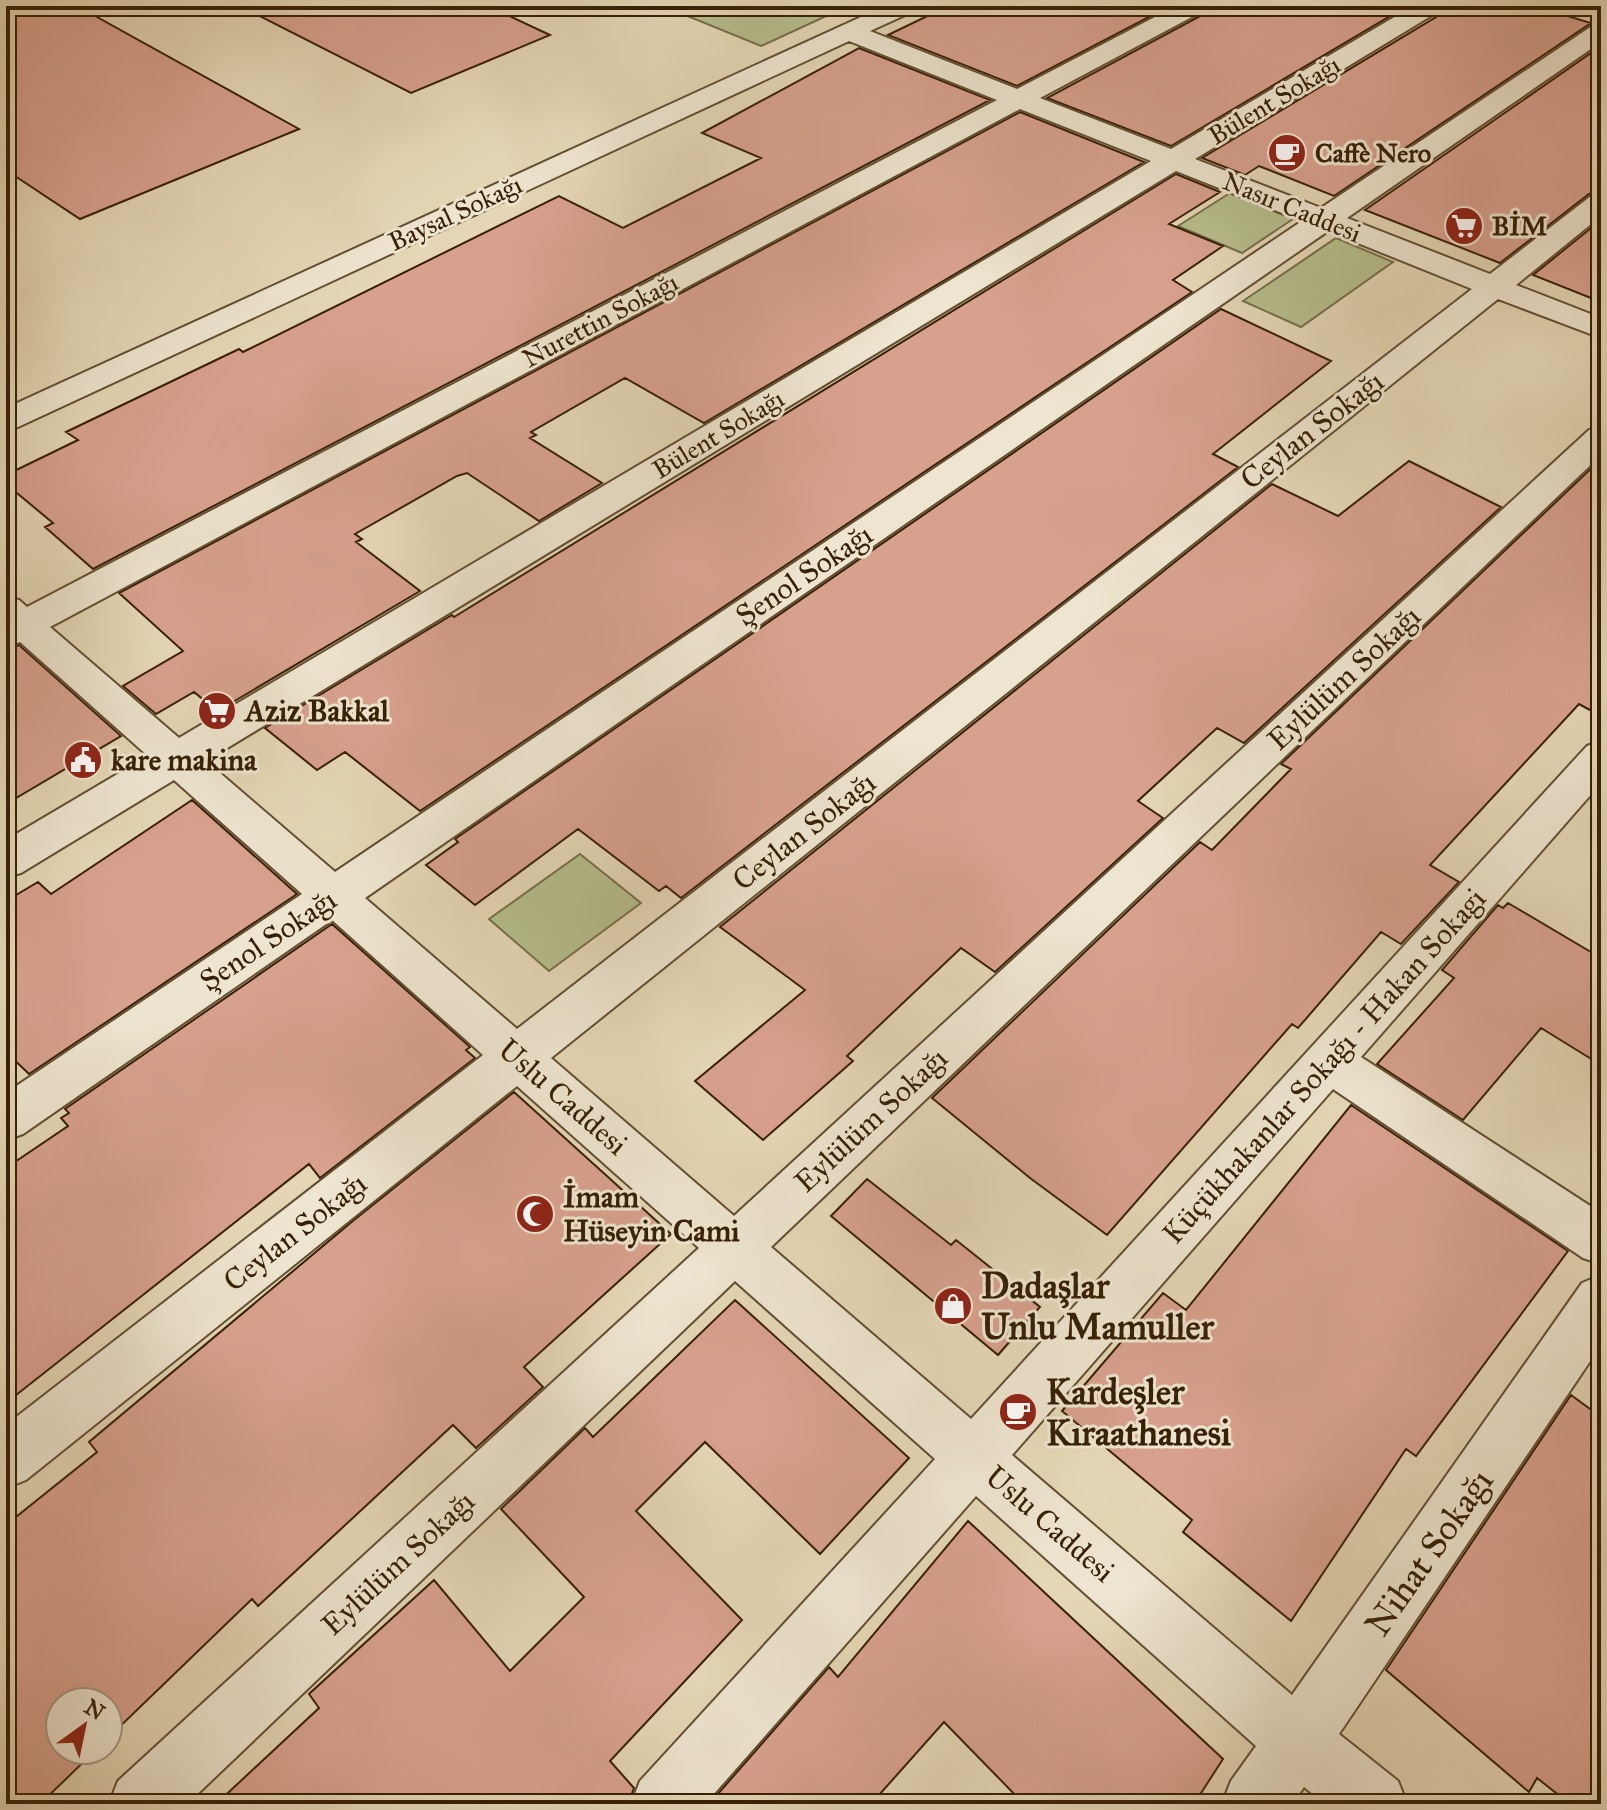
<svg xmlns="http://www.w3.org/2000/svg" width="1607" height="1810" font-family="'IM FELL Great Primer',serif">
<rect width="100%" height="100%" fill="#e5d7b6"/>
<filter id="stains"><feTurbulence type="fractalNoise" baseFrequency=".0025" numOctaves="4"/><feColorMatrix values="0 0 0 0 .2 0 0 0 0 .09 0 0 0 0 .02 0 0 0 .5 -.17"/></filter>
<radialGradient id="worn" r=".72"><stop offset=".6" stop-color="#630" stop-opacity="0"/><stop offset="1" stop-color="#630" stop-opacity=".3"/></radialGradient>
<path fill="#b6be8d" stroke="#766f4a" stroke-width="2" d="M663,6h185l-87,40z
M1230,193l63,26 -51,34 -64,-27z
M1336,238l57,24 -92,65 -58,-26z
M580,854l61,49 -92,68 -60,-52z"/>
<path fill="#d8a18e" stroke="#372007" stroke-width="2" d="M6,6h71l222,123 -219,90 -74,-49z
M240,6h248l62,29 -139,58z
M948,6h222l-153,80 -129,-51z
M1209,6h198l-236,140 -124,-48 157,-84z
M1445,6h89l57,17 -257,173 -75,-30 -14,9 -43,-17 239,-144z
M1601,46v144l-12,4 -89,69 -135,-53z
M859,48l131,52 -897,469 -48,-42 8,-4 -47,-39v-9l72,-35 -12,-8 173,-83 4,3 316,-156 64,32 138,-70 -59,-25z
M1020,112l124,50 -440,261 -79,-45 -94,54 5,3 -6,3 72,45 -63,38 -72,-48 -10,3 -102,58 7,5 -6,3 64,49 -187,111 -16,9 -23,-19 -38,22 -33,-28 60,-35 -64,-58z
M1176,174l44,18 -51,32 54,22 -50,34 19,12 -772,519 -75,-59 -28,18 -52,-42 187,-113 2,2z
M1601,220v82l-68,-27z
M1221,309l110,52 -118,93 25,13 -557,431 -15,-12 -7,5 -81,-62 -103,76 -49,-40 32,-23 -3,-3z
M1601,459v257l-22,-12 -149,161 29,17 -58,62 -20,-12 -83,96 -6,-4 -185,211 -77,-57 -98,-80 268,-256 12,8 79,-81 -10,-5z
M1409,461l92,46 -257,236 -27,-15 -79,73 25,17 -168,154 -34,-24 -114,108 6,5 -90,79 -68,-59 110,-91 -85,-63 552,-443 66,32z
M19,645l102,91 -115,68v-154z
M192,800l105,94 -268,180 -23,-22v-151l32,-19 13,12z
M1508,903l93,55v107l-60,-37 -78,92 -86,-56 77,-86 -12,-8 56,-65 5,3z
M332,924l138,123 -4,3 9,8 -155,120 -11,-14 -303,239v-235l62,-42 -7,-8 8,-5 -4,-4z
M514,1092l157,142 -147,133 19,20 -67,61 -23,-23 -195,181 -6,-7 -144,139v-36h-48v48h36l-56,54h-34v-279l91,-73 -8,-10 265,-222z
M1351,1105l217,146 -152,205 -10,-7 -115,172 -108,-89 9,-12 -130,-109 101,-118 23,17z
M867,1179l84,66 5,-5 84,67 -42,48 -167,-139z
M735,1300l174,158 -89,96 -115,-112 -69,69 106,109 -132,141 24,27 -6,16h-412l103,-96 -10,-14 125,-114 76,91 74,-74 -83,-88 84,-81 8,9z
M1571,1395l30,22v387h-31l-33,-26 -8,14 -143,-122z
M968,1521l255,238 -29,45h-170l-80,-82 -73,82h-162l120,-137 9,10z"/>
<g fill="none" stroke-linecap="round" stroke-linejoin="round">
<defs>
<path id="minor" d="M885,6h32l-3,5 -44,20 147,58 159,-83h30l-3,5 -163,87 131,51 242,-143h29l-3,5 -244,148 126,49 271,-182 9,-2v18l-254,176 143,56 101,-78 10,-3v23l-85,69 85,33v20l-103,-39 -947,759 183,158 855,-786 12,-3v28l-830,792 200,172 616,-673 14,-5v42l-240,274 240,156v51l-18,-6 -250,-169 -321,366 280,240 290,-412 19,-8v70l-262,389 59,47 9,23h-82l-21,-17 -12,17h-70l9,-23 25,-35 -280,-250 -271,308h-74l9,-23 295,-322 -200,-178 -548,523h-78l9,-23 581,-533 -182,-162 -491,394 -20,8v-63l477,-370 -151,-135 -309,214 -17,6v-47l296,-199 -128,-114 -153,93 -15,4v-37l142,-84 -128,-114 -14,5v-50l13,3 8,7 970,-507 -148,-59 -831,386 -12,3v-22zM1020,109l131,52 -972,577 -129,-111zM1176,171l126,50 -967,651 -129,-111zM1328,231l144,58 -955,740 -152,-131z"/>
</defs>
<use href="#minor" stroke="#624e33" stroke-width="4"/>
<use href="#minor" fill="#eee5d0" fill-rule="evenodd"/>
</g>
<defs>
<symbol id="cafe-disc" viewBox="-11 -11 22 22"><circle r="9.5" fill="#8f2418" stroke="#eee5d0"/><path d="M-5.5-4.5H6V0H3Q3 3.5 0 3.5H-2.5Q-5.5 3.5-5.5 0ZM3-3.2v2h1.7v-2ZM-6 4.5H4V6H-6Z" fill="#fff"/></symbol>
<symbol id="supermarket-disc" viewBox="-11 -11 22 22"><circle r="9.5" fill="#8f2418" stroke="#eee5d0"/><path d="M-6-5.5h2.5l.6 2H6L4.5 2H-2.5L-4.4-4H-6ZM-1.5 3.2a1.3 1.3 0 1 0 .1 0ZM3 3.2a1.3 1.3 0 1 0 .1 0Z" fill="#fff"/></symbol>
<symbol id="civic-disc" viewBox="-11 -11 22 22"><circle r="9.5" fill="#8f2418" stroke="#eee5d0"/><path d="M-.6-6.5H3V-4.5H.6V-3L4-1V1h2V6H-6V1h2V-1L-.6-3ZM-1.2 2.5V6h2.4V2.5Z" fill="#fff"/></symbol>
<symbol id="mosque-disc" viewBox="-11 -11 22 22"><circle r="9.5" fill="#8f2418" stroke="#eee5d0"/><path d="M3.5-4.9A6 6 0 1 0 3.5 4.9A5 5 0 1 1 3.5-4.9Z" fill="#fff"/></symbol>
<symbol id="shop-disc" viewBox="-11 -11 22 22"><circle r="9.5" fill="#8f2418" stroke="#eee5d0"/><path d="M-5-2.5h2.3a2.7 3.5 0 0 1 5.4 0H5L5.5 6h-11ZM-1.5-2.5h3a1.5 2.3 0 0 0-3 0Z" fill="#fff"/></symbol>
</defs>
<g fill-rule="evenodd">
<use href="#cafe-disc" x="1265" y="131" width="44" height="44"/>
<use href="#supermarket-disc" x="1442" y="204" width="44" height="44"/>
<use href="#supermarket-disc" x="195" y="689" width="44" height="44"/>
<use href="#civic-disc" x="61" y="738" width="44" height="44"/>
<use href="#mosque-disc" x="513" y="1192" width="44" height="44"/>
<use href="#shop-disc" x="931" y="1284" width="44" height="44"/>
<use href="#cafe-disc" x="996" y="1390" width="44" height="44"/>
</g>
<g text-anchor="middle" stroke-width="6" stroke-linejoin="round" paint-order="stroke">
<g font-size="26" fill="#372007" stroke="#eee5d0">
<text transform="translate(1274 100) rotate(-31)" y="9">Bülent Sokağı</text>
<text transform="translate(1292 207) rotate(22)" y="9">Nasır Caddesi</text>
<text transform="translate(455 213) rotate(-25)" y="9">Baysal Sokağı</text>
<text transform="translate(600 320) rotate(-28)" y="9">Nurettin Sokağı</text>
<text transform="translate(718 434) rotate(-31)" y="9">Bülent Sokağı</text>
</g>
<g font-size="26" font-weight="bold" fill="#372007" stroke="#eee5d0" text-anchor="start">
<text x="1315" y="162">Caffè Nero</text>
<text x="1492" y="235">BİM</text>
</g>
<g font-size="30" fill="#372007" stroke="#eee5d0">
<text transform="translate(1312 430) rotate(-38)" y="10">Ceylan Sokağı</text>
<text transform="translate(804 575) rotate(-34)" y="10">Şenol Sokağı</text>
<text transform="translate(1344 678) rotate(-43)" y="10">Eylülüm Sokağı</text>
<text transform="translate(804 831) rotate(-38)" y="10">Ceylan Sokağı</text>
<text transform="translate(268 940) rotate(-34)" y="10">Şenol Sokağı</text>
<text transform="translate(1324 1066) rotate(-48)" y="10">Küçükhakanlar Sokağı - Hakan Sokagi</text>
<text transform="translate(563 1097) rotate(41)" y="10">Uslu Caddesi</text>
<text transform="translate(871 1120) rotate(-43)" y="10">Eylülüm Sokağı</text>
<text transform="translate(295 1232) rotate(-38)" y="10">Ceylan Sokağı</text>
<text transform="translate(1050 1524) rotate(41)" y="10">Uslu Caddesi</text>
<text transform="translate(398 1563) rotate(-43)" y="10">Eylülüm Sokağı</text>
</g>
<g font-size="30" font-weight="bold" fill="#372007" stroke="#eee5d0" text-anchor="start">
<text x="245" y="721">Aziz Bakkal</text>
<text x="111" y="770">kare makina</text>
<text x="563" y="1207">İmam<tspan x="563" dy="34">Hüseyin Cami</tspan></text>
</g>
<g font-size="36" font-weight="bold" fill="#372007" stroke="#eee5d0" text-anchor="start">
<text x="981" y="1298">Dadaşlar<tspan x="981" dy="41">Unlu Mamuller</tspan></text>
<text x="1046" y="1404">Kardeşler<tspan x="1046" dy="41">Kıraathanesi</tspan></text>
</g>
<g font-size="36" fill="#372007" stroke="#eee5d0">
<text transform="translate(1428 1552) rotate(-55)" y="13">Nihat Sokağı</text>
</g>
</g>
<rect width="1607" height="1810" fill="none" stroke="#e5d7b6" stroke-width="32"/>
<rect x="8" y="8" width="1591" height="1794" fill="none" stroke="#372007" stroke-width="4"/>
<rect x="16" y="16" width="1575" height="1778" fill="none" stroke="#372007" stroke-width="2"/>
<g transform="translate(84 1726) rotate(33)"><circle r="38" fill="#eee5d0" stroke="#a59680" stroke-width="2"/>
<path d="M0-6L14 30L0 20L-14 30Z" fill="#8f2418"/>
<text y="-12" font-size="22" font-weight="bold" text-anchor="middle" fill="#372007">N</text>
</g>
<rect width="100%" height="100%" filter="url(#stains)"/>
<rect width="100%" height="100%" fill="url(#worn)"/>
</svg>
